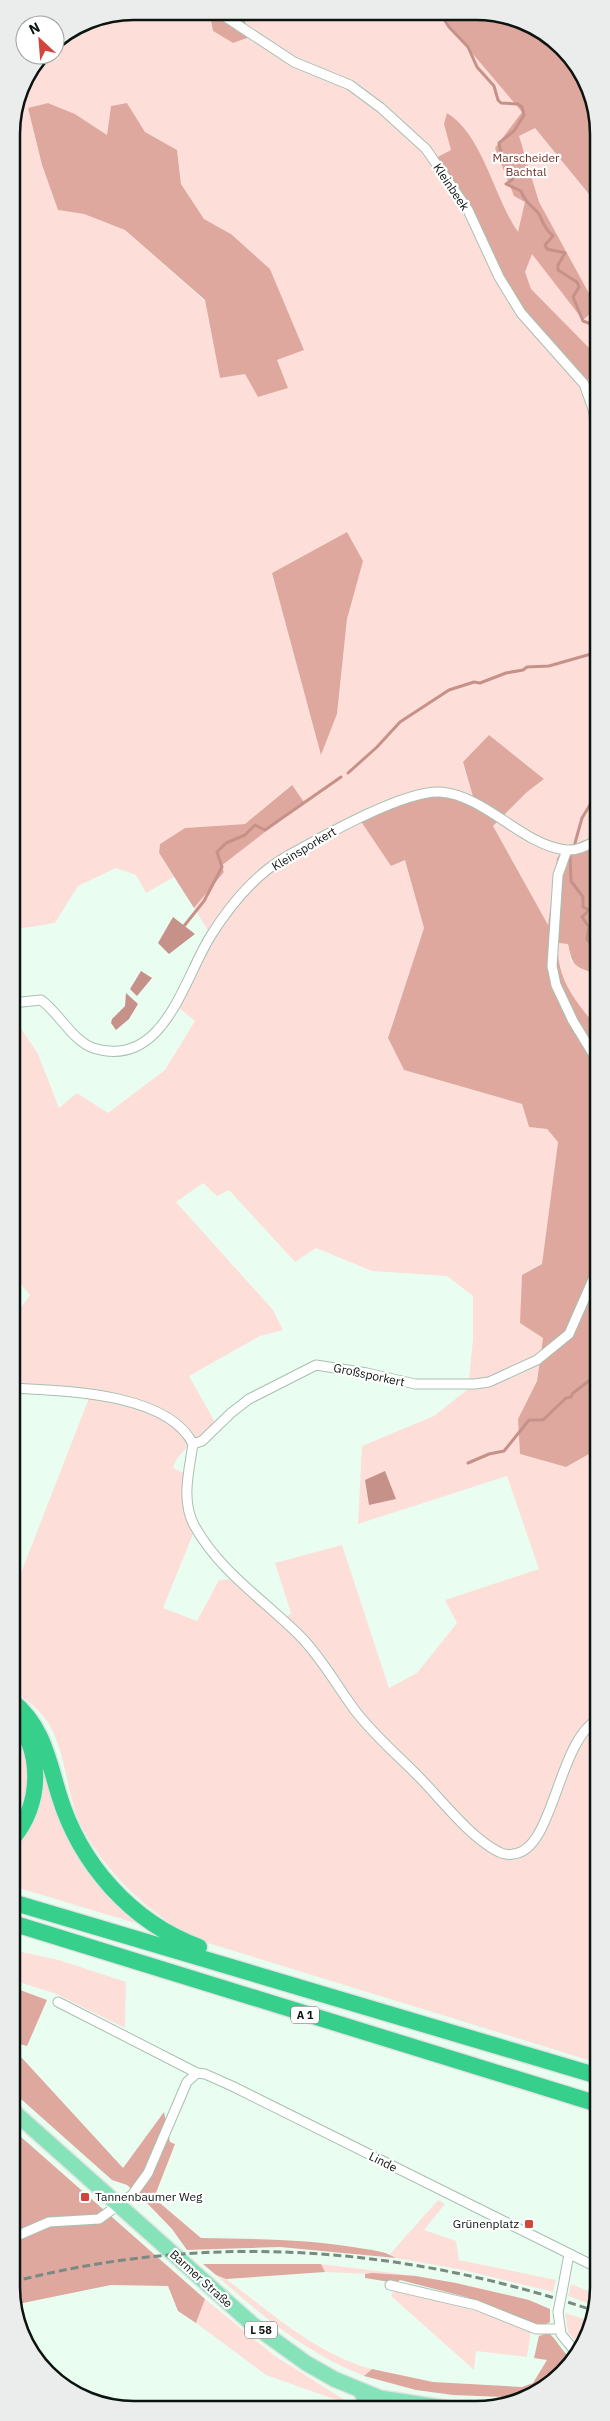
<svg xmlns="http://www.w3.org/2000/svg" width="610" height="2421" font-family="'IBM Plex Sans',sans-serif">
<rect width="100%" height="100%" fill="#e9fef1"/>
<path fill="#feded9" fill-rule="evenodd" d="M134,11l71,1 5,2 3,17 20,12 14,-5 -2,-12 -19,-14 267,2 105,127v694l-31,12 -10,11 -9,68 -55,-100 34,-34 17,-13 -55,-44 -26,28 11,37c-15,-6 -31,-11 -48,-9 -14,2 -30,11 -43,16 -69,27 -131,64 -173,127l3,1c42,-59 83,-84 147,-115l31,45 14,-6 19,69 -36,110 16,32 118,34 7,23 18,2 11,13 -16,122 -20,11 -1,48 22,15 -6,43 -19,38 2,35 46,13 23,-13 9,-16v625l-400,-123c-46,-25 -88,-62 -114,-109 -18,-32 -16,-72 -34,-105 -8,-15 -24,-27 -38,-36v-94l79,-203 -79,-7v-67l18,-24 -18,-21v-259l26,39 21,54 18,-15 31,20 57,-43 30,-49 -22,-18 15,-23 22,-46 -16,-26 30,-36 -4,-6 84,-64 -13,-17 -46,39 -60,4 -25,16 -1,10 15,23 -28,16 -10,-18 -20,-7 -38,18 -23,37 -43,7 -1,-804 10,-39 21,-32h13v-13l32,-22zM48,103l27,11 32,21 4,-29 16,-3 18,29 32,18 4,34 23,35 27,15 39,35 34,81 -28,10 11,28 -29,9 -13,-23 -25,4 -15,-77 -80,-71 -41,-16 -26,-4 -16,-45 -14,-57zM438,157l15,20 11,25 -30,-42zM501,277l28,38 19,14 27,27 10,25 -58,-64zM347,532l15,29 -15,58 -10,95 -16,40 -49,-181zM203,1183l14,13 12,-6 66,72 21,-14 56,23 75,5 26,20v43l-5,50 -34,27 -72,30 -4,78 149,-48 32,93 -94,31 12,23 -40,50 -28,15 -47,-143 -67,18 16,50 -11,10 -51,-44 -10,1 -22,41 -34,-13 30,-74c-11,-21 -13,-37 -9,-61l-11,-5c7,-22 29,-27 43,-44l-27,-48 71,-40 23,-6 -10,-20 -97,-108z
M558,943l10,1 3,17 20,11 7,-3v59c-23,-26 -42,-49 -40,-85z
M25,1718l38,102 92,109 -143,-43v-38l6,-5 20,-45z
M12,1723l13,20 6,43 -19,45z
M12,1950l47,10 67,22 -1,46 -71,-35 -42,-13z
M438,2200l7,4 -21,26 32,11 3,19 97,20 -3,12 -90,-22 -67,-12 -6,-4z
M321,2264l95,12 -91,-4z
M216,2275l10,4c46,34 90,75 146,90l-8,7c-59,-24 -101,-59 -148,-101z
M571,2284l27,11 -2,11 -28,-10z
M394,2290c47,11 93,22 137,41l-4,26 -51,-6 -2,19 -83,-74z
M205,2299l70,57 79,50 -88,-31 -70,-52z
M565,2313l27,8 -3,13 -8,14 -13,-16z"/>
<path fill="#dea89f" d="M205,12h32l8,7 2,19 -14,5 -20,-12 -3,-16z
M438,13l62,1 37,14 31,25 30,65v105l-5,-24 -58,-71 -16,8 20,66 58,106 -14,12 -51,-66 -7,18 6,17 65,66 2,17 -13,10 -58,-65 -25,-39 -33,-69 -35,-50 17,-9 -7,-26 3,-11c36,22 47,85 71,119l7,-30 -11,-6 -19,-48 27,-36z
M48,103l27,11 32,21 4,-29 16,-3 18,29 32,18 4,34 23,35 27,15 39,35 34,81 -27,10 11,28 -30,9 -13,-23 -25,4 -15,-78 -80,-70 -41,-16 -26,-4 -16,-45 -14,-57z
M347,532l16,29 -16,58 -10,95 -16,41 -49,-182z
M489,735l55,44 -17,13 -34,34 55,99 9,-67 10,-11 31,-12v134l-7,3c-19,-6 -19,-10 -23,-28l-10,-1c-2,36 18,59 40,85v410l-9,16 -23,13 -46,-13 -2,-35 19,-38 6,-43 -23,-15 2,-48 20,-11 16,-122 -11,-13 -18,-2 -7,-23 -118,-34 -16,-32 36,-110 -19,-68 -14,6 -33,-49 67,-26 49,9 -11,-38z
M292,785l12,17 -83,64 3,6 -30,36 -35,-55 1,-9 25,-16 60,-4z
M12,1987l35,13 -20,46 -15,-4z
M12,2055l10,3 101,110 41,-56 6,30 5,2 -21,54 47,40c53,1 106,1 158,10 13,2 26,3 37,10l-116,-11 -93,3 -15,-21 -26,-27 -19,-17 -15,-5 -100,-89z
M12,2129l193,170 -9,24 -18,-12 -10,-25 -57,-1 -98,20z
M203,2264h118l4,8 -99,7 -10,-4z
M372,2273l44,3 40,7 73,17 21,9v13l-8,4 -7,-1 -69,-28 -66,-17 -4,3 -31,-5v-4z
M548,2333c6,2 15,21 25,27l-5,8 -39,30 -76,-3 -37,-5 -52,-14 8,-7 61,13 89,5 11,-4 14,-23 -13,-2 5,-22z"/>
<path fill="#c69189" d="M173,917l22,17 -26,20 -11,-11z
M141,971l11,7 -15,18 -7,-7z
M126,993l12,11 -9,15 -13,11 -5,-7 1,-4 13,-13z
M385,1471l11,28 -27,6 -4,-25z"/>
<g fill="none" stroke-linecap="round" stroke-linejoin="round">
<path stroke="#c69189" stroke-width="3" d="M440,13l9,14 19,20 9,20 17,19 4,14 3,3 17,1 4,3 2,8 -10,16 -15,12 2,11 13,22 -2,4 -6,4 15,7c5,15 15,16 19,25 3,8 6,14 13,20l-8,9 2,4 18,4 -7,12v5l19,12 2,5 -6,10 10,24 11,4 4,6
M598,687v3
M594,709l4,-2
M598,757v5
M348,773l29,-26 23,-25 49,-32 25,-8 6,1 26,-10 17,-3 4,-3 22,-1 49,-14
M575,843l7,-25 11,-18 5,-21
M570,856l1,25 12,16v10l6,3 -7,7 7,10 -2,12 6,8 -2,6 3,12
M184,926l20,-25 18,-34 -5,-15 9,-9 19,-8 10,-10 10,5 76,-53
M593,974v6h5
M468,1463l21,-9 15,-3 25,-31h14l23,-22 5,-1 2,-4 25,-19"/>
<defs>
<path id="minor" d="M218,12l76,50 56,23 31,23 45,41 42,61 31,67 22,36 63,71 9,25 5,30
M567,850l-9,25 -6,91 4,19 17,36 25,41
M12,1003l29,-3c18,13 32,41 52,48 70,22 90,-67 117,-111 18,-29 44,-61 74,-79 34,-19 119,-68 156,-66 45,3 82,53 126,58 11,1 22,-5 32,-10
M12,1388c50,3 155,4 181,56 -4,27 -12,56 1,81 25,46 70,75 106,111 22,22 36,49 54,73 19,26 46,48 68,71 22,23 49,58 77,72 3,2 10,3 14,2 41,-3 44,-112 85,-135
M193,1444l9,-3 29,-28 18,-14 67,-34 51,8 48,11h60l14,-2 48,-22 32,-26 29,-66
M58,2002l139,71 8,1 27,12 366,182
M12,2238l37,-16 50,-3 33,-24 16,-22 39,-91 10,-9
M390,2285l86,20 60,24h23
M562,2292l7,-38
M558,2312l3,22 16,20"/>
<path id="primary" d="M12,2110l240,214 54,39 28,16 46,19 65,10
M360,2390l11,18"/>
<path id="motorway" d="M12,1701c31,25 36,58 47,94 21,69 72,127 140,152
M12,1717c32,32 30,88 0,122
M12,1902l586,174
M12,1923l586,181"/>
</defs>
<use href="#minor" stroke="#a7c0b1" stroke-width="11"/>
<use href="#primary" stroke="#e2e3e2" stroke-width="18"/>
<use href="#motorway" stroke="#e2e3e2" stroke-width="19"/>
<use href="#minor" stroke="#fff" stroke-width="9"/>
<use href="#primary" stroke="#86e2b9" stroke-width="15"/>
<use href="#motorway" stroke="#36cf8b" stroke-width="16"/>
<path stroke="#7b8a81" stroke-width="3" stroke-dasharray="8 4" stroke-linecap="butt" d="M12,2282c197,-51 391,-36 583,29"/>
<defs>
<path id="minor-bridge" d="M558,2312l4,-20"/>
</defs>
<use href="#minor-bridge" stroke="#a7c0b1" stroke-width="11" stroke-linecap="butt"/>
<use href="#minor-bridge" stroke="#fff" stroke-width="9"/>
</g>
<g fill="#d3453a" stroke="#fff" stroke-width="2">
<rect x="80" y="2192" width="10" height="10" rx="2.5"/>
<rect x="524" y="2219" width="10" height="10" rx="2.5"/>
</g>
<g text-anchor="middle" stroke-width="4.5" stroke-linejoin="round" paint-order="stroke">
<g fill="#fff" stroke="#545a57" stroke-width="1">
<rect x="291" y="2006.5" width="28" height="17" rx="4"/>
<rect x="245" y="2321.5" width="32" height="17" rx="4"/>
</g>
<g font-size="11" font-weight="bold" fill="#0b140f">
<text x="305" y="2019">A 1</text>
<text x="261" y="2334">L 58</text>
</g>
<g font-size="12" fill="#722f28" stroke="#fff">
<text x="526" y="162">Marscheider<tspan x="526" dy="14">Bachtal</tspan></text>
</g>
<g font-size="12" fill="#0b140f" stroke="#fff">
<text transform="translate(451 187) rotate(56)" y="4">Kleinbeek</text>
<text transform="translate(304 849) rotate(-31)" y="4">Kleinsporkert</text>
<text transform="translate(369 1375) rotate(12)" y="4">Großsporkert</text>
<text transform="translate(383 2162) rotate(27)" y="4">Linde</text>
<text transform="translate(201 2279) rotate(42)" y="4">Barmer Straße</text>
</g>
<g font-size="12" fill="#0b140f" stroke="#fff" text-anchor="start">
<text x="95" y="2201">Tannenbaumer Weg</text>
<text x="519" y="2228" text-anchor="end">Grünenplatz</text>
</g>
</g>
<path d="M0 0H610V2421H0ZM134 20H476A114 114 0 0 1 590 134V2287A114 114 0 0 1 476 2401H134A114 114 0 0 1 20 2287V134A114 114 0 0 1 134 20Z" fill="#ebecec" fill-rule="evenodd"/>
<path fill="none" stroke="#0b140f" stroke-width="2.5" d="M134 20H476A114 114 0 0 1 590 134V2287A114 114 0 0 1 476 2401H134A114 114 0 0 1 20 2287V134A114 114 0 0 1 134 20Z"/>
<g transform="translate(40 40) rotate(334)"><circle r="24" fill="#ffffff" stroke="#9da19f"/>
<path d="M0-4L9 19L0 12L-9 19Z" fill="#d3453a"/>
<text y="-8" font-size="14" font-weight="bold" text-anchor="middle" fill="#0b140f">N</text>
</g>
</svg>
